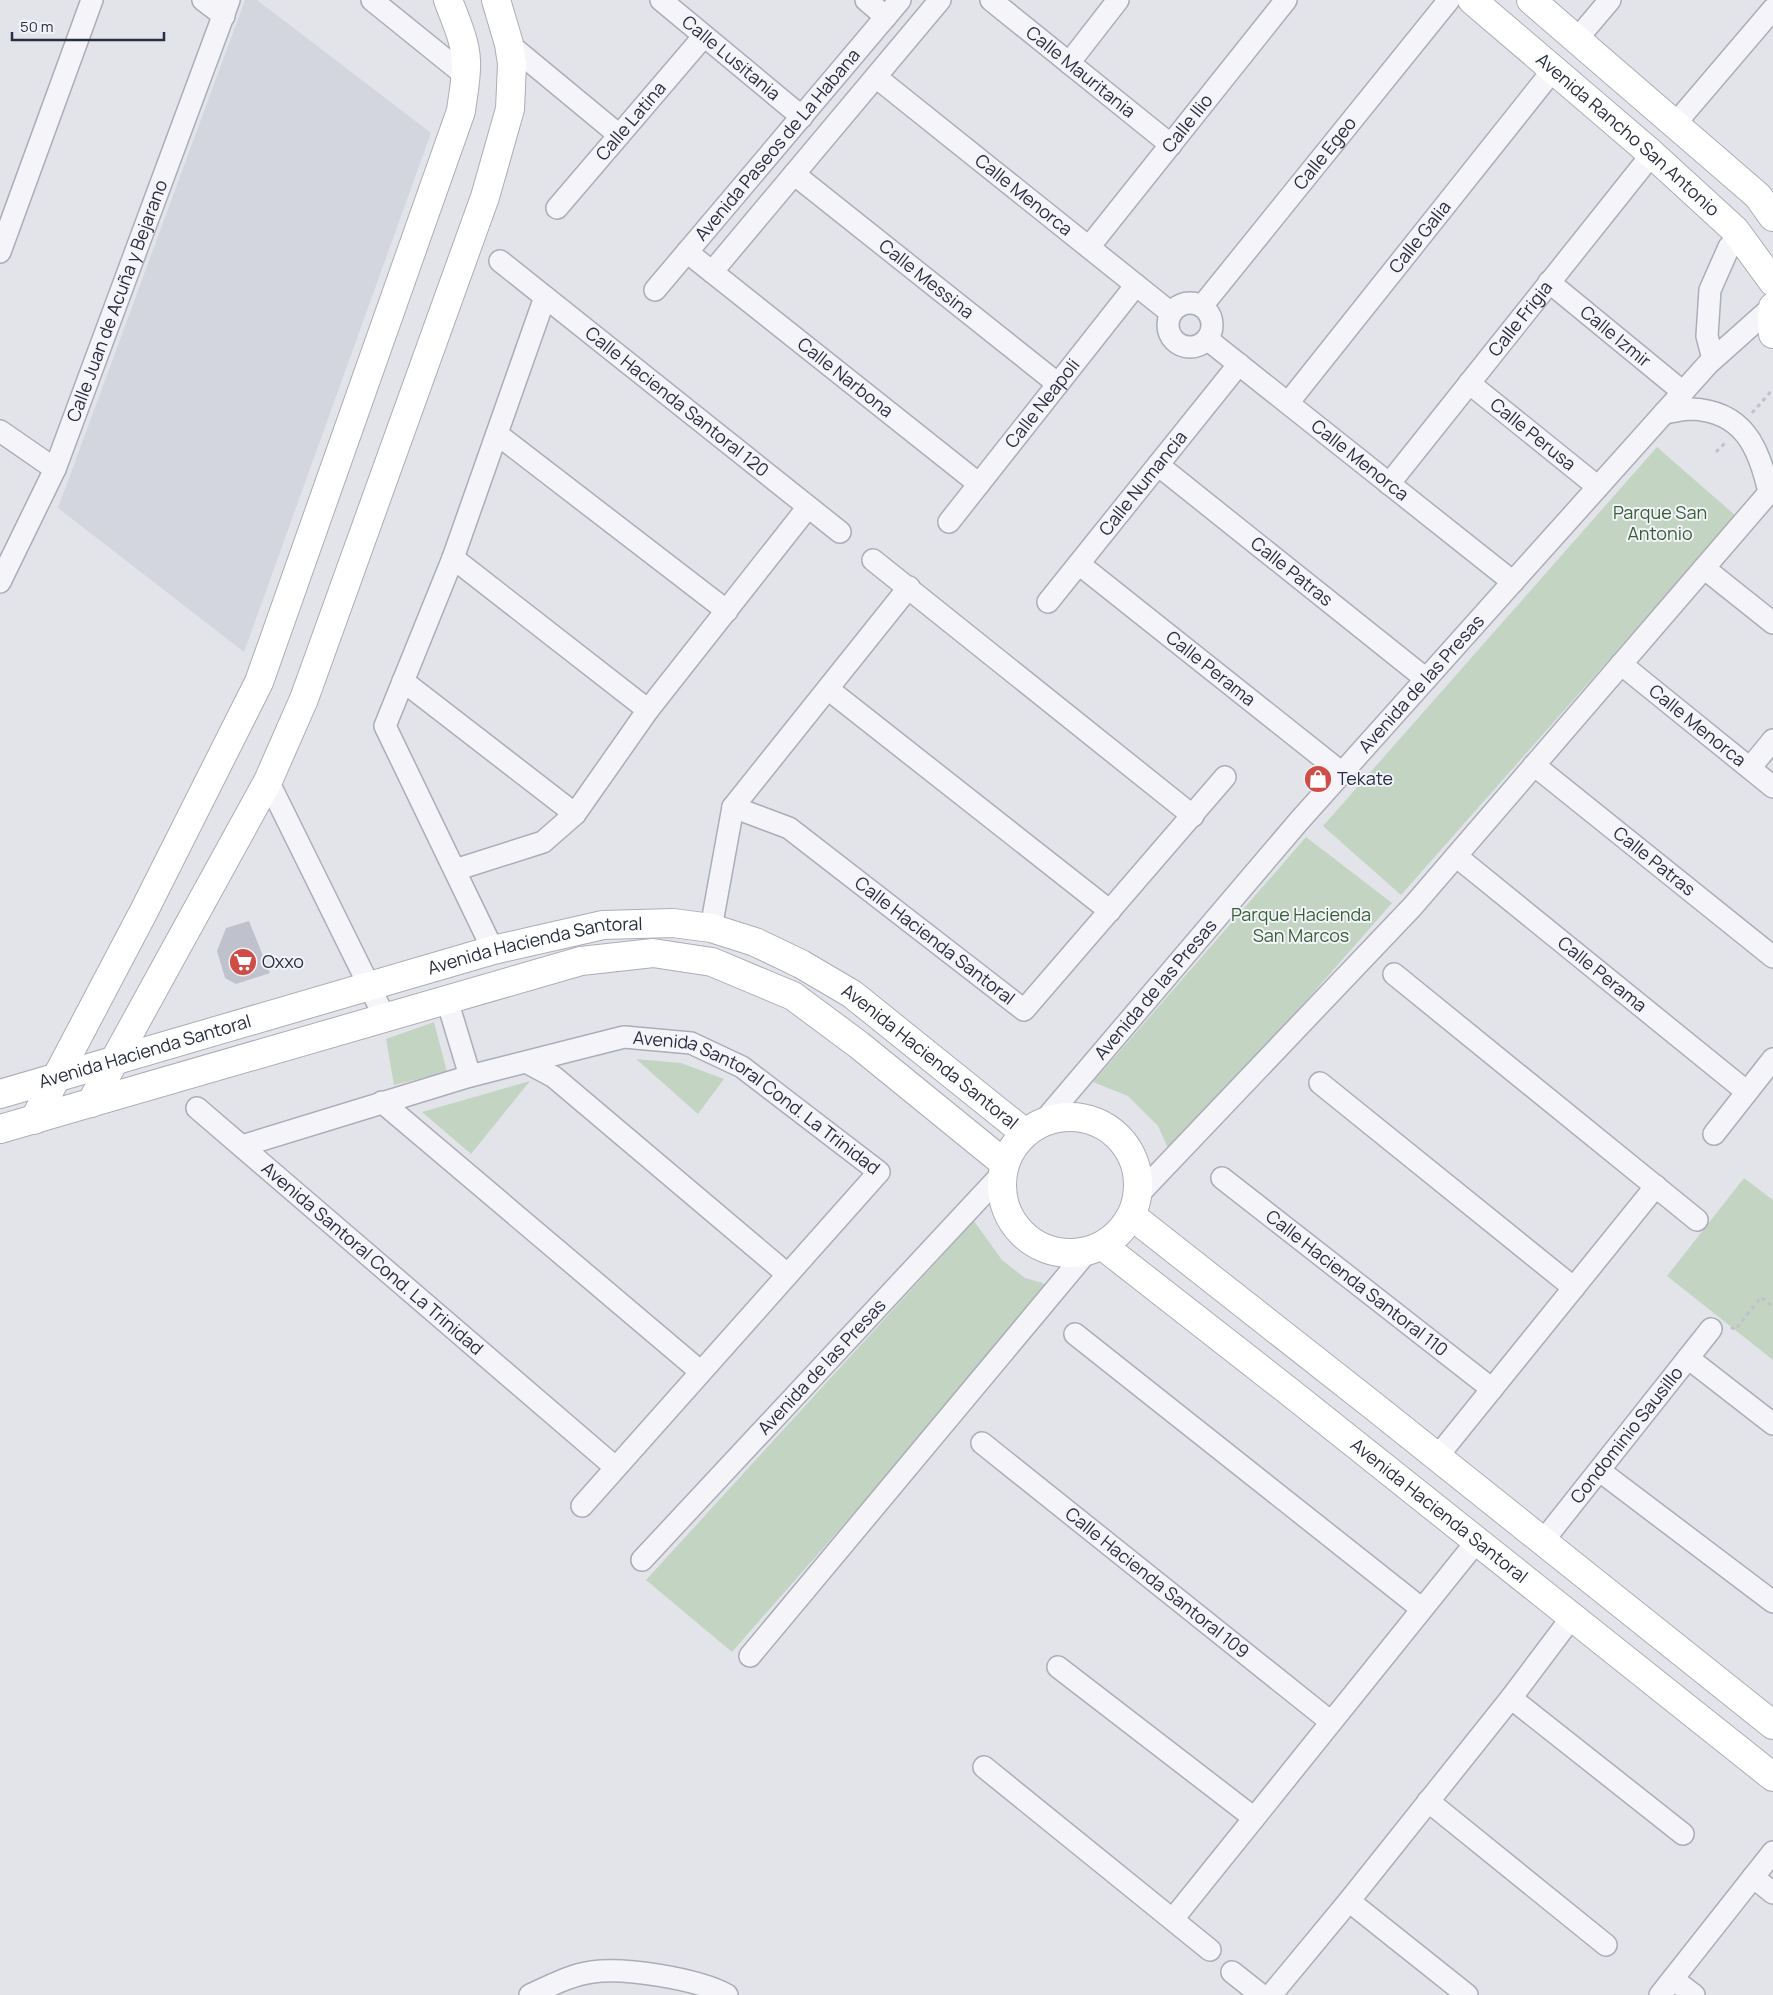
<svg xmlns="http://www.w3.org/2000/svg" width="1773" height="1995" font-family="Manrope,sans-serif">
<rect width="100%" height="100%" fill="#e2e4ea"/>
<path fill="#d4d6df" d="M245,0h12l174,133 -187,519 -186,-144z"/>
<path fill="#c4d4c3" d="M1657,447l79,69 -335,379 -78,-69z
M1306,837l86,66 -221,252 -13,-29 -30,-30 -35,-14z
M434,1022l13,50 -53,13 -8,-46z
M636,1059l45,4 43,16 -26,35z
M530,1081l-59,73 -49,-42z
M1744,1178l29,22v160l-106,-84z
M974,1221l28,39 23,18 18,5 5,9 -316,360 -86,-72z"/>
<path fill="#bfc2cd" d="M249,921l21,52 -34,11 -11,-6 -8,-27 9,-23z"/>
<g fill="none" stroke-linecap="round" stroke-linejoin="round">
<defs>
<g id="street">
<path d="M203,0l21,16"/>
<path d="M372,0l94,76"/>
<path id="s1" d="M661,0l141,117"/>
<path d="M866,0l20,17"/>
<path id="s2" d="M991,0l180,145"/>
<path d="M1577,39l33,-39"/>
<path d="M509,44l110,91"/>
<path d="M1069,63l49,-63"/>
<path id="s3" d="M876,77l295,236"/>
<path d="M1675,124l98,-115"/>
<path id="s4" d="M794,174l264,210"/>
<path id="s5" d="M557,208l147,-172"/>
<path id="s6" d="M1089,247l197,-247"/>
<path d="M0,252l92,-252"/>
<path id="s7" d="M687,252l292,232"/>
<path id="s8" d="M500,261l340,271"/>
<path d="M712,272l228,-272"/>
<path id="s9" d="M1549,282l134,110"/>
<path id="s10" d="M655,290l245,-290"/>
<circle cx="1190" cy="325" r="22"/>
<path id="s11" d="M1202,306l247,-306"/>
<path id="s12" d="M1207,339l306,243"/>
<path d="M1713,359l-6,-23 3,-46 19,-43 10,-10"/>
<path id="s13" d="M1469,383l129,104"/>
<path id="s14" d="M1288,403l265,-333"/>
<path d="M1664,413c8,-1 18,-4 27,-4 53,2 68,39 78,83"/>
<path d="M0,431l55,38"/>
<path d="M497,434l230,177"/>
<path id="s15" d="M1158,465l268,214"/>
<path id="s16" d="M1389,484l263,-330"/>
<path id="s17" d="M949,522l187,-237"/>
<path d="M453,558l195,152"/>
<path d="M873,560l320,256"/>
<path id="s18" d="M1079,564l263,209"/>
<path d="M1704,568l69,55"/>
<path id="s19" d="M0,582l55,-113 174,-469"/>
<path id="s20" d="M1048,602l191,-238"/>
<path id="s21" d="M1621,664l152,123"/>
<path d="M403,681l172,133"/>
<path d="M828,689l282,222"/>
<path id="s22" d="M1534,765l239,192"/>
<path d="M1750,768l23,-28"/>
<path d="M268,781l117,237"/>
<path id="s23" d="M733,807l56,21 235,182 201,-233"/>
<path id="s24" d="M1456,856l291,236"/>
<path d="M455,870l88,-28 32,-28 73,-104 160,-203"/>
<path d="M711,928l22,-121 176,-220"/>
<path d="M493,950l-108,-224 68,-168 92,-261"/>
<path d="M1394,974l303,246"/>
<path d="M447,1000l23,76"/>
<path d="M526,1062l28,15 233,197"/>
<path d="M1320,1083l254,205"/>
<path d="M382,1102l319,270"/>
<path id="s25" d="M197,1108l418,359"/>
<path id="s26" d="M1043,1122l256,-301 409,-457 65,-58"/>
<path d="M1714,1134l59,-75"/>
<path id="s27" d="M242,1146l228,-70 154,-39 67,6 51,24 137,105 -297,334"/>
<path id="s28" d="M1222,1178l270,211"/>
<path d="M1138,1195l275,-289 360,-418"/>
<path d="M1075,1334l347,275"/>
<path d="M1688,1358l85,66"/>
<path id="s29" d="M982,1443l349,279"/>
<path d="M1437,1457l219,-271"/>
<path d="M1600,1471l173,131"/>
<path id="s30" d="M1543,1541l168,-212"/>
<path id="s31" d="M642,1560l359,-385"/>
<path d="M750,1656l336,-403"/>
<path d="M1058,1667l196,151"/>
<path d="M1511,1698l172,136"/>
<path d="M984,1767l226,183"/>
<path d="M1428,1801l178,144"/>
<path d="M1753,1877l20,16"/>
<path d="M1349,1901l118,94"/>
<path d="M1173,1919l304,-378"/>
<path d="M1232,1972l29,23"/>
<path d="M1673,1979l21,16"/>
<path d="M530,1995c20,-9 40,-20 62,-23 33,-5 106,7 135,23"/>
<path d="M1271,1995l78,-94 162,-203 61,-81"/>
<path d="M1660,1995l113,-143"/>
</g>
<g id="secondary">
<path id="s32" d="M1472,0l180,154 83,76 38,52"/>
<path d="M1531,0l227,196 15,21"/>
<path d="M1773,307l-1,12 1,15"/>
<path id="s33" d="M0,1094l493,-144 110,-25 70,-2 38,5 44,14 46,22 51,30 173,139"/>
<path d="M91,1103l177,-322 36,-82 181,-502 25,-88 2,-45 -3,-20 -13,-44"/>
<circle cx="1070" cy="1185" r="68"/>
<path d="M34,1120l110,-209 115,-229 202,-571c2,-17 6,-34 5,-51 -1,-20 -11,-41 -18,-60"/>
<path d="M0,1129l581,-168 72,-8 59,9 81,34 66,49 145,118"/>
<path d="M1132,1216l239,188 402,321"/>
<path id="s34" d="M1103,1246l188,147 482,384"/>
</g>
</defs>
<use href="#street" stroke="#abadb8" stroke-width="24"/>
<use href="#secondary" stroke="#abadb8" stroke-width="30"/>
<path stroke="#c0c1ca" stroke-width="3" stroke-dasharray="4 4" stroke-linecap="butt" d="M1752,413l21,-24
M1716,452l10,-10
M1731,1327l4,3 26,-33 12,10"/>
<use href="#street" stroke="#f5f5f9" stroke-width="21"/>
<use href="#secondary" stroke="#fff" stroke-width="28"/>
</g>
<defs>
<symbol id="shop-disc" viewBox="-11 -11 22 22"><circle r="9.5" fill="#d04c46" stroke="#f2f3f8"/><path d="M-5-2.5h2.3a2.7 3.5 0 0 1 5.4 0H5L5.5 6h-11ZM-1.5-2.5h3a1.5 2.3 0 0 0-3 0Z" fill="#fff"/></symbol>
<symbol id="supermarket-disc" viewBox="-11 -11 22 22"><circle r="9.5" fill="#d04c46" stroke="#f2f3f8"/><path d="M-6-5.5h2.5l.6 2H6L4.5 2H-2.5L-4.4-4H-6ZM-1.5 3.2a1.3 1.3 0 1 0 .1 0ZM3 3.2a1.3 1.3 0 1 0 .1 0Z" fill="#fff"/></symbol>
</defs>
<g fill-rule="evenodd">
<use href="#shop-disc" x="1302" y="763" width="32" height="32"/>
<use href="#supermarket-disc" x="227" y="946" width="32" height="32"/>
</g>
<g text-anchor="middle" stroke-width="4" stroke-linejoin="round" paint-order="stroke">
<g font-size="18" fill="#2a2e43" stroke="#f2f3f8">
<text dy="6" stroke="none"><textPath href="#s1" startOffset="91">Calle Lusitania</textPath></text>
<text dy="6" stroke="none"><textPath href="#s2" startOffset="115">Calle Mauritania</textPath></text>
<text dy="6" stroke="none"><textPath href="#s5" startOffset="114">Calle Latina</textPath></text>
<text dy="6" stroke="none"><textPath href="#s6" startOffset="158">Calle Ilio</textPath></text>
<text dy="6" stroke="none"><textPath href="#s32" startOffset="206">Avenida Rancho San Antonio</textPath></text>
<text dy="6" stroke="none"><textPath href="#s10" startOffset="190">Avenida Paseos de La Habana</textPath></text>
<text dy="6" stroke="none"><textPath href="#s11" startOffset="196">Calle Egeo</textPath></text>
<text dy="6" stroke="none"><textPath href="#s3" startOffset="189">Calle Menorca</textPath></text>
<text dy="6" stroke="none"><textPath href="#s14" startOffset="212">Calle Galia</textPath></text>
<text dy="6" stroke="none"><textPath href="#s4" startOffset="169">Calle Messina</textPath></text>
<text dy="6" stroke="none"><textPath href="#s19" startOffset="305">Calle Juan de Acuña y Bejarano</textPath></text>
<text dy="6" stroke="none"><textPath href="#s16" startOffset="211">Calle Frigia</textPath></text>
<text dy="6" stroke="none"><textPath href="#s9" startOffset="86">Calle Izmir</textPath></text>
<text dy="6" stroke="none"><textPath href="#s7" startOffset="202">Calle Narbona</textPath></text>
<text dy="6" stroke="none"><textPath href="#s8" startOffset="226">Calle Hacienda Santoral 120</textPath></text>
<text dy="6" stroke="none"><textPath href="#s17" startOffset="151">Calle Neapoli</textPath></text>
<text dy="6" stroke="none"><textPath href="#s13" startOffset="82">Calle Perusa</textPath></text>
<text dy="6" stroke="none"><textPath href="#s12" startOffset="195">Calle Menorca</textPath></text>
<text dy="6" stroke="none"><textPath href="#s20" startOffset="152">Calle Numancia</textPath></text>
<text dy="6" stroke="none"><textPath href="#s15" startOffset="171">Calle Patras</textPath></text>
<text dy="6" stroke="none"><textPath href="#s18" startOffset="168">Calle Perama</textPath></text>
<text dy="6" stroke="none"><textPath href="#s26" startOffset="579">Avenida de las Presas</textPath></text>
<text dy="6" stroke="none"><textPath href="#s21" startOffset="98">Calle Menorca</textPath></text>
<text dy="6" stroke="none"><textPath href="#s22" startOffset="154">Calle Patras</textPath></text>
<text dy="6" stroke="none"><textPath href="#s23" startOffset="244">Calle Hacienda Santoral</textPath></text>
<text dy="6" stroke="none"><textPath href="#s33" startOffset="556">Avenida Hacienda Santoral</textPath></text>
<text dy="6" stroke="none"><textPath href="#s24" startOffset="188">Calle Perama</textPath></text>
<text dy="6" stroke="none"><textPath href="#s26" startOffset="174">Avenida de las Presas</textPath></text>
<text dy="6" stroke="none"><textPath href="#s33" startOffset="151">Avenida Hacienda Santoral</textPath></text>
<text dy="6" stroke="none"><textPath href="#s33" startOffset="991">Avenida Hacienda Santoral</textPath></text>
<text dy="6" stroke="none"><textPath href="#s27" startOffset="549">Avenida Santoral Cond. La Trinidad</textPath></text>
<text dy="6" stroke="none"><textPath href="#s25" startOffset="231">Avenida Santoral Cond. La Trinidad</textPath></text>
<text dy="6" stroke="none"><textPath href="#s28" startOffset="171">Calle Hacienda Santoral 110</textPath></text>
<text dy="6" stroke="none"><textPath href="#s31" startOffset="264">Avenida de las Presas</textPath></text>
<text dy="6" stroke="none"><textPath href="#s30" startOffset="135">Condominio Sausillo</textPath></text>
<text dy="6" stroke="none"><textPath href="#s34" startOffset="428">Avenida Hacienda Santoral</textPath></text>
<text dy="6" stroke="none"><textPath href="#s29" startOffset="224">Calle Hacienda Santoral 109</textPath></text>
</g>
<g font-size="18" fill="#375f37" stroke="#f2f3f8">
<text x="1660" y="519">Parque San<tspan x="1660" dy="21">Antonio</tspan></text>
<text x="1301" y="921">Parque Hacienda<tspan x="1301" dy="21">San Marcos</tspan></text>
</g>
<g font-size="18" fill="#2a2e43" stroke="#f2f3f8" text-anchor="start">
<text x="1337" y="785">Tekate</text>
<text x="262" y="968">Oxxo</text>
</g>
</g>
<path d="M12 32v8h152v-8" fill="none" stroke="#2a2e43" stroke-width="2.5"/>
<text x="20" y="32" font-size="15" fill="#2a2e43" stroke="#f2f3f8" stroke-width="4" paint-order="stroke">50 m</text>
</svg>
